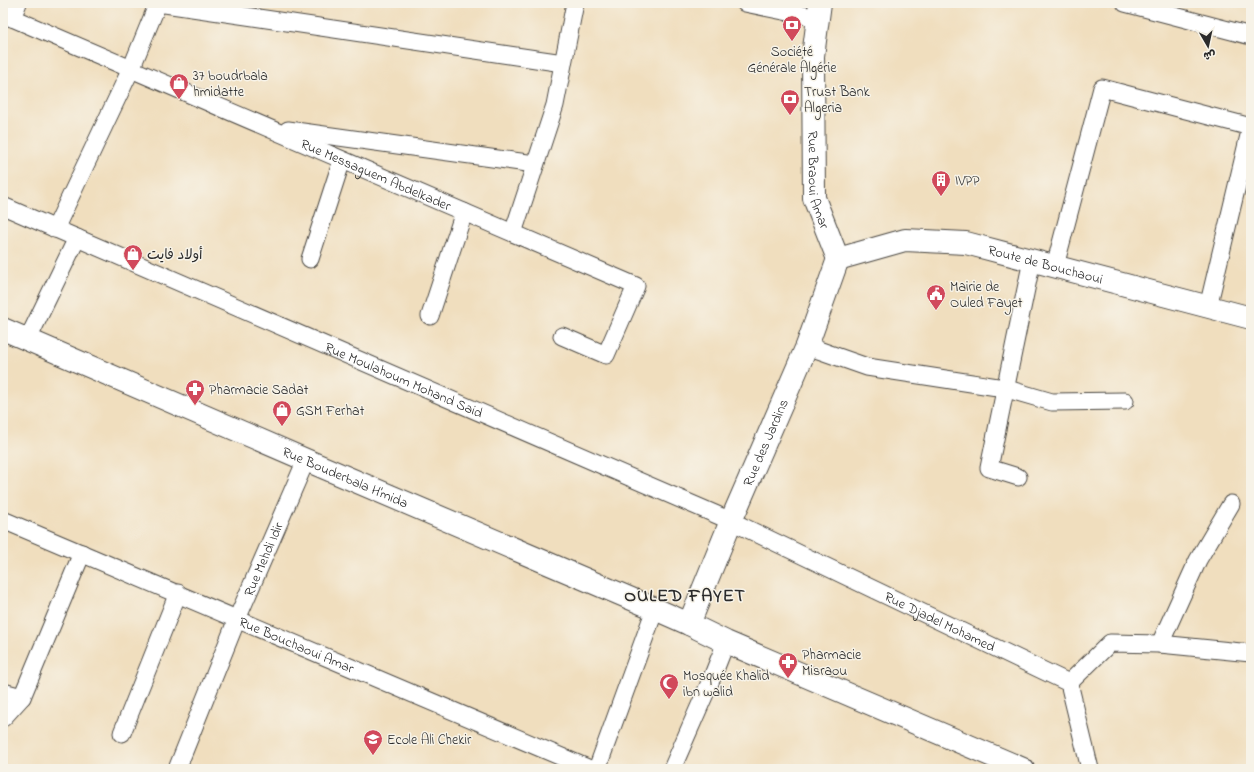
<svg xmlns="http://www.w3.org/2000/svg" width="1254" height="772" font-family="'Indie Flower','Playpen Sans Arabic',sans-serif">
<rect width="100%" height="100%" fill="#f7f3e8"/>
<filter id="ink" filterUnits="userSpaceOnUse"><feTurbulence type="fractalNoise" baseFrequency=".025" numOctaves="2"/><feDisplacementMap in="SourceGraphic" scale="8" xChannelSelector="R" yChannelSelector="G"/><feConvolveMatrix kernelMatrix="1 2 1 2 8 2 1 2 1" color-interpolation-filters="sRGB"/></filter>
<filter id="wash" filterUnits="userSpaceOnUse"><feTurbulence type="fractalNoise" baseFrequency=".012" numOctaves="4" result="noise"/><feDisplacementMap in="SourceGraphic" scale="16" xChannelSelector="R" yChannelSelector="G"/><feGaussianBlur stdDeviation="0.9" result="paint"/><feColorMatrix in="noise" values="0 0 0 0 0 0 0 0 0 0 0 0 0 0 0 0 0 1.4 0 .05"/><feComposite in="paint" operator="in"/></filter>
<g filter="url(#wash)">
<rect width="100%" height="100%" fill="#f0debe"/>
</g>
<g filter="url(#ink)">
<g fill="none" stroke-linecap="round" stroke-linejoin="round">
<defs>
<g id="minor">
<path d="M158,3l405,60"/>
<path d="M745,3l73,15"/>
<path d="M1125,3l126,33"/>
<path id="s1" d="M3,14l633,272 -30,69 -44,-19"/>
<path d="M12,18l6,-15"/>
<path d="M288,130l247,34"/>
<path id="s2" d="M3,206l728,315 338,162 21,86"/>
<path d="M55,229l76,-160 27,-66"/>
<path d="M513,233l42,-128 20,-102"/>
<path d="M310,259l32,-99"/>
<path d="M1055,266l47,-178 149,39 -43,180"/>
<path d="M430,316l34,-104"/>
<path d="M28,339l49,-101"/>
<path d="M807,346l60,21 137,21 48,14 73,-1"/>
<path d="M1018,477l-29,-9 43,-208"/>
<path id="s3" d="M3,520l587,249"/>
<path d="M1160,644l38,-84 33,-56"/>
<path d="M1069,683l41,-40 50,1 91,9"/>
<path d="M3,692l19,5"/>
<path d="M3,718l19,-21 60,-144"/>
<path d="M122,733l56,-140"/>
<path id="s4" d="M177,769l60,-150 69,-159"/>
<path d="M597,769l58,-160"/>
<path d="M672,769l39,-89 15,-38"/>
</g>
<g id="secondary">
<path id="s5" d="M820,3l-7,53 1,142 24,61"/>
<path id="s6" d="M838,259l67,-19 61,3 285,75"/>
<path id="s7" d="M3,329l303,131 349,149 34,15 37,18 297,127"/>
<path id="s8" d="M689,624l42,-103 76,-175 31,-87"/>
</g>
</defs>
<use href="#minor" stroke="#494641" stroke-width="19"/>
<use href="#secondary" stroke="#494641" stroke-width="24"/>
<use href="#minor" stroke="#fff" stroke-width="17"/>
<use href="#secondary" stroke="#fff" stroke-width="22"/>
</g>
</g>
<defs>
<symbol id="bank-pin" viewBox="-11 -11 22 30"><path d="M0 17L-7.5 6A9.5 9.5 0 1 1 7.5 6Z" fill="#d1495b" stroke="#f7f3e8"/><path d="M-6-4H6V4H-6ZM0-2.3a2.3 2.3 0 1 0 0 4.6a2.3 2.3 0 1 0 0-4.6Z" fill="#fff"/></symbol>
<symbol id="shop-pin" viewBox="-11 -11 22 30"><path d="M0 17L-7.5 6A9.5 9.5 0 1 1 7.5 6Z" fill="#d1495b" stroke="#f7f3e8"/><path d="M-5-2.5h2.3a2.7 3.5 0 0 1 5.4 0H5L5.5 6h-11ZM-1.5-2.5h3a1.5 2.3 0 0 0-3 0Z" fill="#fff"/></symbol>
<symbol id="building-pin" viewBox="-11 -11 22 30"><path d="M0 17L-7.5 6A9.5 9.5 0 1 1 7.5 6Z" fill="#d1495b" stroke="#f7f3e8"/><path d="M-4-6H4V6H1V3H-1V6H-4ZM-2.5-4.3h1.7v1.8h-1.7ZM.8-4.3h1.7v1.8H.8ZM-2.5-1h1.7V.8h-1.7ZM.8-1h1.7V.8H.8Z" fill="#fff"/></symbol>
<symbol id="civic-pin" viewBox="-11 -11 22 30"><path d="M0 17L-7.5 6A9.5 9.5 0 1 1 7.5 6Z" fill="#d1495b" stroke="#f7f3e8"/><path d="M-.6-6.5H3V-4.5H.6V-3L4-1V1h2V6H-6V1h2V-1L-.6-3ZM-1.2 2.5V6h2.4V2.5Z" fill="#fff"/></symbol>
<symbol id="pharmacy-pin" viewBox="-11 -11 22 30"><path d="M0 17L-7.5 6A9.5 9.5 0 1 1 7.5 6Z" fill="#d1495b" stroke="#f7f3e8"/><path d="M-2-6h4v4h4v4h-4v4h-4v-4h-4v-4h4Z" fill="#fff"/></symbol>
<symbol id="mosque-pin" viewBox="-11 -11 22 30"><path d="M0 17L-7.5 6A9.5 9.5 0 1 1 7.5 6Z" fill="#d1495b" stroke="#f7f3e8"/><path d="M3.5-4.9A6 6 0 1 0 3.5 4.9A5 5 0 1 1 3.5-4.9Z" fill="#fff"/></symbol>
<symbol id="school-pin" viewBox="-11 -11 22 30"><path d="M0 17L-7.5 6A9.5 9.5 0 1 1 7.5 6Z" fill="#d1495b" stroke="#f7f3e8"/><path d="M0-5L7-2L0 1L-7-2ZM-4 1L0 2.5L4 1V4Q0 6-4 4Z" fill="#fff"/></symbol>
</defs>
<g fill-rule="evenodd">
<use href="#bank-pin" x="781" y="14" width="22" height="30"/>
<use href="#shop-pin" x="168" y="72" width="22" height="30"/>
<use href="#bank-pin" x="779" y="88" width="22" height="30"/>
<use href="#building-pin" x="930" y="169" width="22" height="30"/>
<use href="#shop-pin" x="122" y="243" width="22" height="30"/>
<use href="#civic-pin" x="925" y="283" width="22" height="30"/>
<use href="#pharmacy-pin" x="184" y="378" width="22" height="30"/>
<use href="#shop-pin" x="271" y="399" width="22" height="30"/>
<use href="#pharmacy-pin" x="777" y="651" width="22" height="30"/>
<use href="#mosque-pin" x="658" y="672" width="22" height="30"/>
<use href="#school-pin" x="362" y="728" width="22" height="30"/>
</g>
<g text-anchor="middle" stroke-width="3" stroke-linejoin="round" paint-order="stroke">
<g font-size="14" fill="#2b2b2b" stroke="#f7f3e8" text-anchor="start">
<text x="792" y="56" text-anchor="middle">Société<tspan x="792" dy="16">Générale Algérie</tspan></text>
<text x="193" y="80">37 boudrbala<tspan x="193" dy="16">hmidatte</tspan></text>
<text x="804" y="96">Trust Bank<tspan x="804" dy="16">Algeria</tspan></text>
<text x="955" y="185">IVPP</text>
<text x="147" y="259">أولاد فايت</text>
<text x="950" y="291">Mairie de<tspan x="950" dy="16">Ouled Fayet</tspan></text>
<text x="209" y="394">Pharmacie Sadat</text>
<text x="296" y="415">GSM Ferhat</text>
<text x="802" y="659">Pharmacie<tspan x="802" dy="16">Misraou</tspan></text>
<text x="683" y="680">Mosquée Khalid<tspan x="683" dy="16">ibn walid</tspan></text>
<text x="387" y="744">Ecole Ali Chekir</text>
</g>
<g font-size="14" fill="#2b2b2b" stroke="#f7f3e8">
<text dy="5" stroke="none"><textPath href="#s1" startOffset="406">Rue Messaguem Abdelkader</textPath></text>
<text dy="5" stroke="none"><textPath href="#s5" startOffset="178">Rue Braoui Amar</textPath></text>
<text dy="5" stroke="none"><textPath href="#s6" startOffset="213">Route de Bouchaoui</textPath></text>
<text dy="5" stroke="none"><textPath href="#s2" startOffset="437">Rue Moulahoum Mohand Said</textPath></text>
<text dy="5" stroke="none"><textPath href="#s8" startOffset="197">Rue des Jardins</textPath></text>
<text dy="5" stroke="none"><textPath href="#s7" startOffset="373">Rue Bouderbala H'mida</textPath></text>
<text dy="5" stroke="none"><textPath href="#s4" startOffset="227">Rue Mehdi Idir</textPath></text>
<text dy="5" stroke="none"><textPath href="#s2" startOffset="1025">Rue Djadel Mohamed</textPath></text>
<text dy="5" stroke="none"><textPath href="#s3" startOffset="319">Rue Bouchaoui Amar</textPath></text>
</g>
<g font-size="18" font-weight="bold" letter-spacing="1" fill="#2b2b2b" stroke="#f7f3e8">
<text x="685" y="601">OULED FAYET</text>
</g>
</g>
<rect width="1254" height="772" fill="none" stroke="#f7f3e8" stroke-width="16"/>
<g transform="translate(1208 46) rotate(171)" stroke="#f7f3e8" stroke-width="3" paint-order="stroke">
<path d="M0-3L7 15L0 10L-7 15Z" fill="#2b2b2b"/>
<text y="-6" font-size="11" font-weight="bold" text-anchor="middle" fill="#2b2b2b">ش</text>
</g>
</svg>
